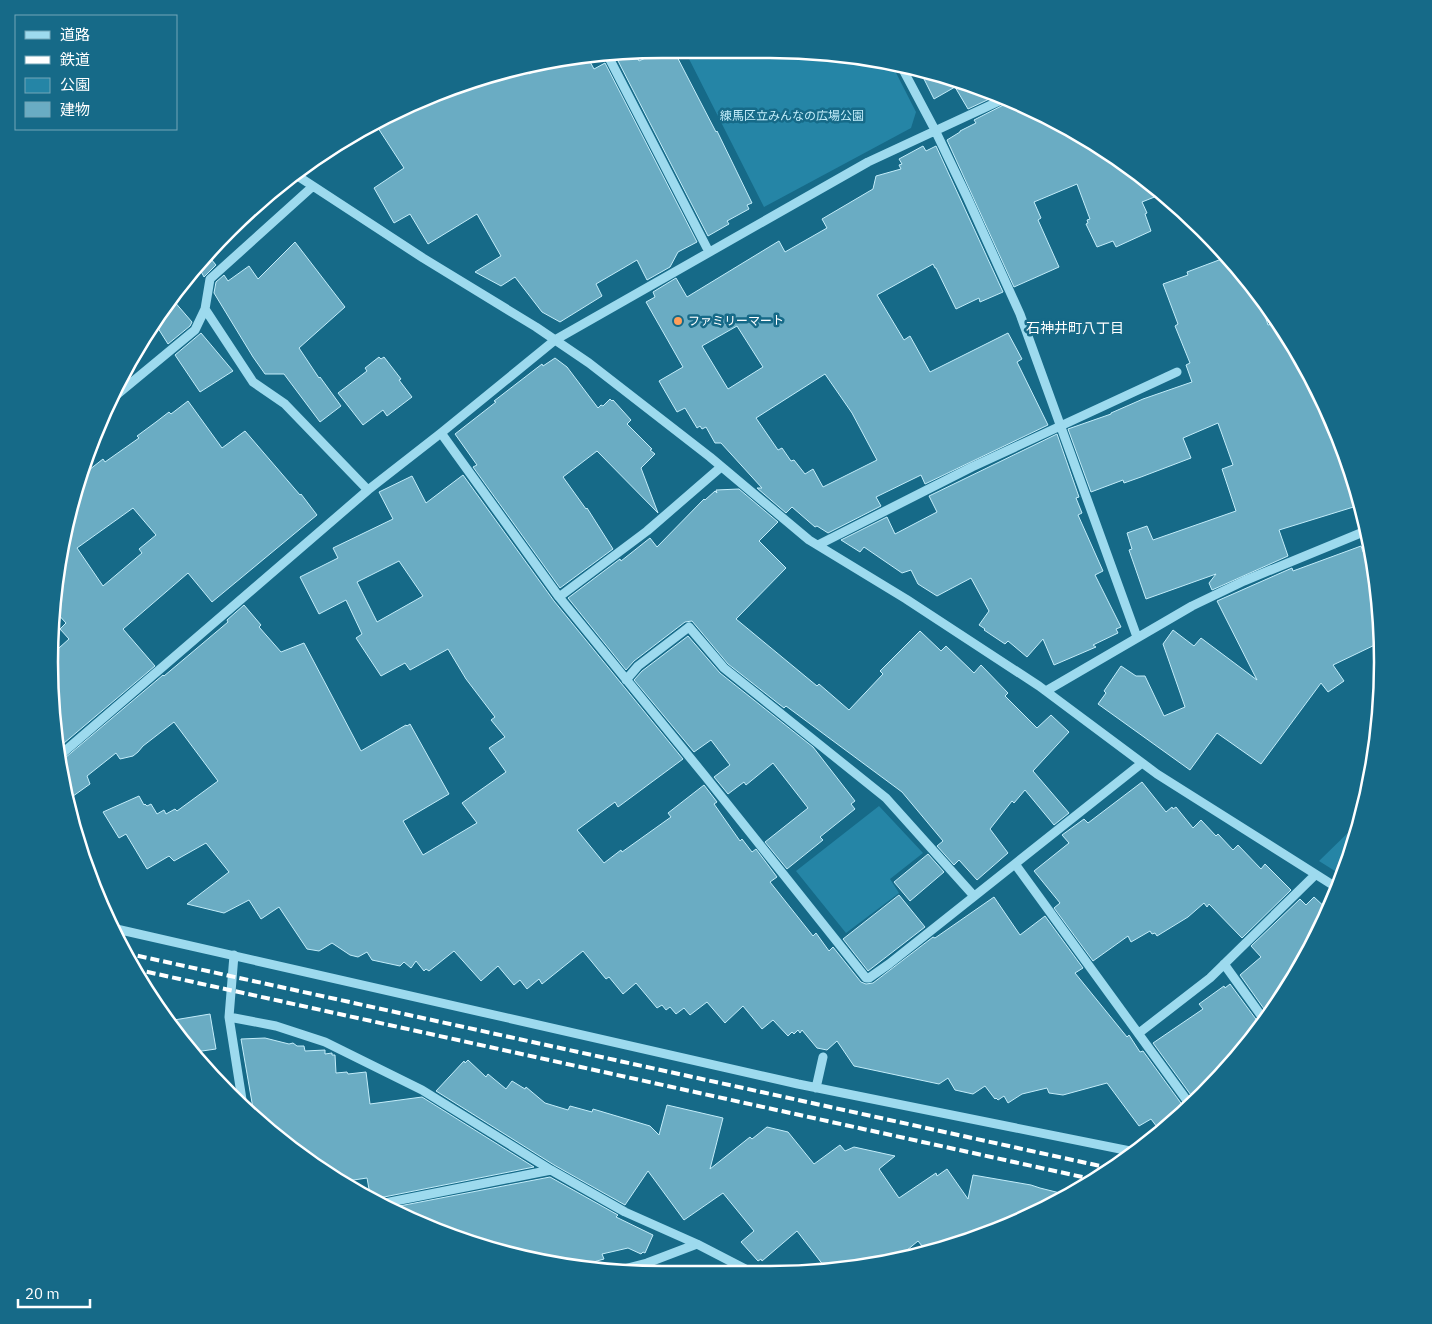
<svg xmlns="http://www.w3.org/2000/svg" width="1432" height="1324" font-family="'IBM Plex Sans','Noto Sans JP',sans-serif">
<rect width="100%" height="100%" fill="#166a88"/>
<path fill="#2585a6" d="M684,49l126,1 80,11 26,51 -5,16 -147,79z
M879,806l44,47 -33,26 9,14 -53,40 -50,-62z
M1360,821l-17,55 -24,-15z"/>
<path fill="#6aacc3" stroke="#c3edfa" fill-rule="evenodd" d="M664,49h9l43,83 1,-1 35,72 -5,2 2,4 -22,12 2,3 -21,12 -92,-179 10,-5h8l5,9z
M587,56l7,13 11,-6 92,179 -19,10 -8,15 -23,13 -10,-20 -41,24 6,12 -42,26 -18,-10 -27,-35 -14,9 -26,-14 26,-16 -24,-42 -49,30 -18,-30 -16,9 -20,-35 30,-20 -26,-40 9,-11 12,-8 126,-42 4,7 28,-15z
M919,69l33,10 48,15 -32,15 -13,-22 -21,12z
M1013,100l98,52 51,42 -20,8 5,11 -2,1 6,17 -35,16 -3,-6 -16,6 -11,-23 2,-1 -1,-3 3,-1 -13,-35 -43,18 7,16 -3,2 21,47 -45,20 -67,-147 13,-8v-1l16,-8 -2,-3z
M923,146l3,5 10,-5 67,146 -23,10 -1,-4 -23,11 -20,-41h-1l-2,-4 -56,31 27,45 6,-4 20,36 78,-39 14,26 -5,3 31,63 -123,59 -4,-9 -45,22 5,9 -53,27 -11,-7 -2,1 -23,-20 -6,6 -29,-25h5l-41,-45h-6l-9,-16 -4,2 -2,-3 -3,2 -12,-20 -8,4 -18,-31 24,-14 -37,-65 9,-5 -2,-5 23,-14 11,19 92,-56 6,11 42,-24 -5,-9 51,-30 3,-13 25,-7 -2,-4 3,-1 -3,-5zM737,326l26,41 -35,22 -26,-43zM825,374l27,39 25,47 -54,27 -10,-18 -8,5 -11,-14 -3,1 -9,-13 -4,2 -22,-32z
M295,242l50,65 -46,41 20,30 1,-1 21,29 -21,16 -36,-48h-19l-12,-17 -39,-64 2,-11 8,-7 4,6 21,-15 9,13z
M206,253l10,12 -12,12 -7,-13z
M1227,257l31,37 10,31 12,-3 57,106 23,77 -81,25 9,26 -76,34 -3,-7 7,-9 -70,25 -17,-49 3,-1 -5,-16 20,-7 6,14 83,-29 -14,-42 11,-4 -15,-42 -35,15 8,20 -50,19 -17,6 -1,-3 -32,12 -23,-63 43,-15v-1l32,-14 49,-17 -6,-17 4,-2 -15,-37 3,-2 -15,-40 25,-9 -1,-3z
M173,300l19,22 -2,4 -22,18 -12,-19z
M201,333l32,38 -33,21 -25,-37z
M379,357l2,2 3,-2 17,22 -2,1 13,17 -25,19 -4,-6 -20,15 -25,-32 29,-22 -2,-3z
M555,358l12,9 31,41 3,-3 2,1 7,-7 2,2 1,-1 18,20 -4,4 25,25 -2,1 5,4 -14,14 17,45 -61,-62 -34,26 23,32 1,-1 26,41 -53,39 -87,-121 4,-2 -22,-31 41,-32 -2,-1 48,-37 1,2z
M188,401l34,47 23,-17 55,64 1,-1 16,21 -105,87 -24,-29 -65,56 32,37 -98,83 -8,-87 1,-6 19,-17 -9,-10 6,-6 -11,-12 15,-107 10,-27 23,-18 2,3 34,-24 -2,-2 19,-14 13,-10 2,2zM133,508l23,27 -17,14 3,4 -39,33 -26,-38z
M1057,434l22,63 -3,1 6,15 -4,2 25,56 -8,4 26,52 -5,2 2,4 -25,12 3,2 -42,18 -11,-26 -16,18 -19,-16 -3,3 -21,-14 1,-1 -6,-4 10,-14 -18,-33 -34,18 -19,-12 -7,-14 -9,3 -38,-26 -4,5 -19,-12 46,-23 8,17 42,-22 -8,-16z
M463,475l91,126 129,158 -65,48 -3,-5 -38,28 27,33 17,-13 1,2 49,-35 -3,-4 36,-28 13,17 -3,2 26,37 2,-2 10,13 4,-3 21,28 -7,5 43,54 3,-3 13,18 4,-4 28,35 5,2 7,-1 60,-46 2,1 59,-41 26,38 25,-19 38,52 -8,5 52,64 2,-2 11,17 3,-1 43,59 -26,21 -9,-12 -12,7 -32,-43 -44,12 -14,-2 -2,-5 -25,6 -14,9 -4,-7 -6,4 -2,-2 -1,1 -10,-13 -12,8 -18,-4 -7,-12 -9,6 -85,-18 -17,-25 -10,9 -10,-2 -15,-18 -2,3 -2,-3 -4,4 -2,-2 -4,4 -15,-16 -11,9 -19,-23 -18,17 -18,-21 -17,13 -6,-7 -8,6 -6,-7 -4,3 -4,-5 -5,3 -21,-25 -13,11 -14,-17 -3,2 -23,-28 -41,33 -3,-5 -12,10 -7,-9 -6,5 -16,-19 -17,15 -27,-30 -25,20 -3,-2 -2,2 -8,-10 -5,7 -7,-6 -4,4 -28,-6 -5,-8 -9,5 -8,-2 -18,-12 -13,8 -12,-2 -28,-42 -18,12 -12,-19 -25,13 -37,-9 42,-32 -23,-29 -32,18 -5,-5 -22,13 -21,-35 -7,4 -16,-26 36,-16 5,9 1,-1 2,2 4,-2 6,10 7,-4 2,4 9,-5 2,2 41,-30 -44,-59 -31,24 -5,6 -5,4 -13,3 -4,-6 -29,23 3,8 -21,15 -9,-19 -1,-17 104,-88 1,1 64,-54 -1,-2 17,-15 17,20 -2,2 22,25 23,-9 57,108 45,-26 1,1 3,-2 39,70 -46,27 20,34 54,-32 -15,-20 44,-31 -17,-24 16,-11 -14,-17 4,-3 -29,-38 -18,-30 -38,21 -5,-7 -24,13 -25,-38 6,-4 -16,-34 -27,14 -19,-37 38,-19 -5,-10 60,-29 -14,-27 33,-16 14,27zM399,561l24,35 -46,26 -20,-40z
M739,489l39,33 -19,19 27,27 -50,51 81,67 2,-2 30,26 34,-36 -3,-3 40,-40 21,20 5,-5 28,27 7,-8 27,28 -3,3 32,32 14,-13 18,17 -36,39 36,42 -15,12 -29,-35 -11,13 -2,-2 -22,28 18,24 -31,27 -18,-20 -5,5 -17,-19 6,-5 -41,-49 -116,-86 -2,2 -56,-44 -36,-43 -7,1 -51,39 -8,9 -58,-72 52,-39 1,2 29,-23 7,9 47,-48 1,1 10,-9 2,2 -1,-3z
M1361,546l2,6 9,-4 9,94 -48,23 11,16 -16,11 -7,-9 -60,81 -44,-31 -27,37 -92,-66 8,-11 -2,-2 17,-25 15,10h9l19,40 21,-9 -22,-63 10,-14 21,16 7,-8 56,42 -40,-79 75,-33 1,3z
M688,636l32,37 93,74 42,54 -4,3 4,5 -35,28 3,3 -36,29 -22,-27 43,-34 -35,-45 -27,22 -2,-3 -16,12 -14,-17 16,-12 -19,-25 -17,12 -60,-72 8,-9z
M1142,782l24,30 6,-5 1,2 3,-2 17,21 8,-8 15,16 2,-2 15,16 5,-5 23,24 4,-5 26,26 -49,48 -33,-34 -2,3 -3,-4 -16,14 -31,19 -2,-3 -3,1 -2,-3 -19,11 -3,-6 -35,25 -39,-53 6,-5 -26,-32 35,-28 -7,-8 22,-16 4,4z
M928,854l16,18 -34,29 -16,-19z
M899,895l26,32 -57,44 -25,-32z
M1314,897l15,14 -49,92 -11,13 -29,-41 21,-18 -10,-11 49,-47 6,6z
M1230,984l31,42 -58,70 -7,6 -43,-59 50,-34 -4,-5 25,-18 1,2z
M210,1014l6,35 -21,3 -27,-31z
M265,1038l24,6 4,-1 4,3h7l1,5 20,-1v4l7,-1v2h3l1,18 11,-1 1,2 18,-2 4,32 52,-7 112,70 -155,31 -5,4 -3,-2 -4,-22 -27,4 -85,-62 -14,-81z
M468,1060l18,17 2,-3 18,15 6,-8 13,8 1,-2 19,16 23,7 2,-4 22,6 1,-3 57,17 9,9 8,-30 56,13 -13,51 40,-32 2,2 15,-12 21,5 26,32 26,-19 5,6 9,-4 41,9 -16,13 20,29 37,-25 1,3 10,-7 21,30 5,-24 58,10 9,3 28,7 -63,33 -16,-3 -25,16 -22,4 -4,4 -11,3 -9,-11 -24,20 -5,3 -62,6 -30,-39 -35,30 -1,-2 -3,2 -17,-19 13,-11 -31,-38 -39,27 -36,-49 -23,34 -71,-40 -118,-74 28,-30 1,2z
M550,1177l68,38 -2,2 37,18 -8,18 -2,-1 -2,2 -13,-6 -26,6 2,5 -32,9 -107,-25 -76,-35z"/>
<g fill="none" stroke-linecap="round" stroke-linejoin="round">
<path stroke="#9ddaee" stroke-width="9" d="M607,54l102,198
M900,64l35,66 32,67 53,117 117,323
M293,173l130,85 113,69 53,36 121,94 99,83 97,59 133,87 118,88 182,115
M205,309l48,73 32,22 83,86
M108,402l87,-72 10,-21 5,-30 102,-92
M441,433l118,164 146,179 161,202h3l20,-14 253,-201
M818,545l154,-78 205,-95
M559,597l88,-66 74,-64
M626,680l12,-14 51,-39 35,41 162,130 88,98
M1046,691l146,-85 52,-25 124,-51
M58,757l310,-267 73,-57 114,-93 313,-178 140,-65
M1015,864l176,242
M112,928l686,156 337,68
M234,955l-5,62 14,89
M1224,964l41,57
M229,1017l47,9 49,16 97,48 129,80 74,42 72,32 60,31
M1139,1033l71,-55 105,-103
M816,1088l7,-31
M380,1204l171,-34
M616,1271l31,-8 50,-19"/>
<path stroke="#fff" stroke-width="4" stroke-dasharray="9 4" stroke-linecap="butt" d="M125,953l989,216
M134,969l962,211"/>
</g>
<circle fill="#ff9e5a" stroke="#166a88" stroke-width="2" cx="678" cy="321" r="5"/>
<g text-anchor="middle" stroke-width="5" stroke-linejoin="round" paint-order="stroke">
<g font-size="12" fill="#c3edfa" stroke="#166a88">
<text x="792" y="120">練馬区立みんなの広場公園</text>
</g>
<g font-size="12" fill="#fff" stroke="#166a88" text-anchor="start">
<text x="688" y="325">ファミリーマート</text>
</g>
<g font-size="14" fill="#fff" stroke="#166a88">
<text x="1075" y="333">石神井町八丁目</text>
</g>
</g>
<path d="M0 0H1432V1324H0ZM662 58H770A604 604 0 0 1 1374 662V662A604 604 0 0 1 770 1266H662A604 604 0 0 1 58 662V662A604 604 0 0 1 662 58Z" fill="#166a88" fill-rule="evenodd"/>
<path fill="none" stroke="#fff" stroke-width="2.5" d="M662 58H770A604 604 0 0 1 1374 662V662A604 604 0 0 1 770 1266H662A604 604 0 0 1 58 662V662A604 604 0 0 1 662 58Z"/>
<rect x="15" y="15" width="162" height="115" fill="#166a88" stroke="#73a6b8"/>
<rect x="25" y="31" width="25" height="8" fill="#9ddaee" stroke="#73a6b8"/>
<text x="60" y="40" font-size="15" fill="#ffffff">道路</text>
<rect x="25" y="56" width="25" height="8" fill="#ffffff" stroke="#73a6b8"/>
<text x="60" y="65" font-size="15" fill="#ffffff">鉄道</text>
<rect x="25" y="78" width="25" height="15" fill="#2585a6" stroke="#73a6b8"/>
<text x="60" y="90" font-size="15" fill="#ffffff">公園</text>
<rect x="25" y="102" width="25" height="15" fill="#6aacc3" stroke="#73a6b8"/>
<text x="60" y="115" font-size="15" fill="#ffffff">建物</text>
<path d="M18 1299v8h72v-8" fill="none" stroke="#ffffff" stroke-width="2.5"/>
<text x="25" y="1299" font-size="15" fill="#ffffff" stroke="#166a88" stroke-width="4" paint-order="stroke">20 m</text>
</svg>
